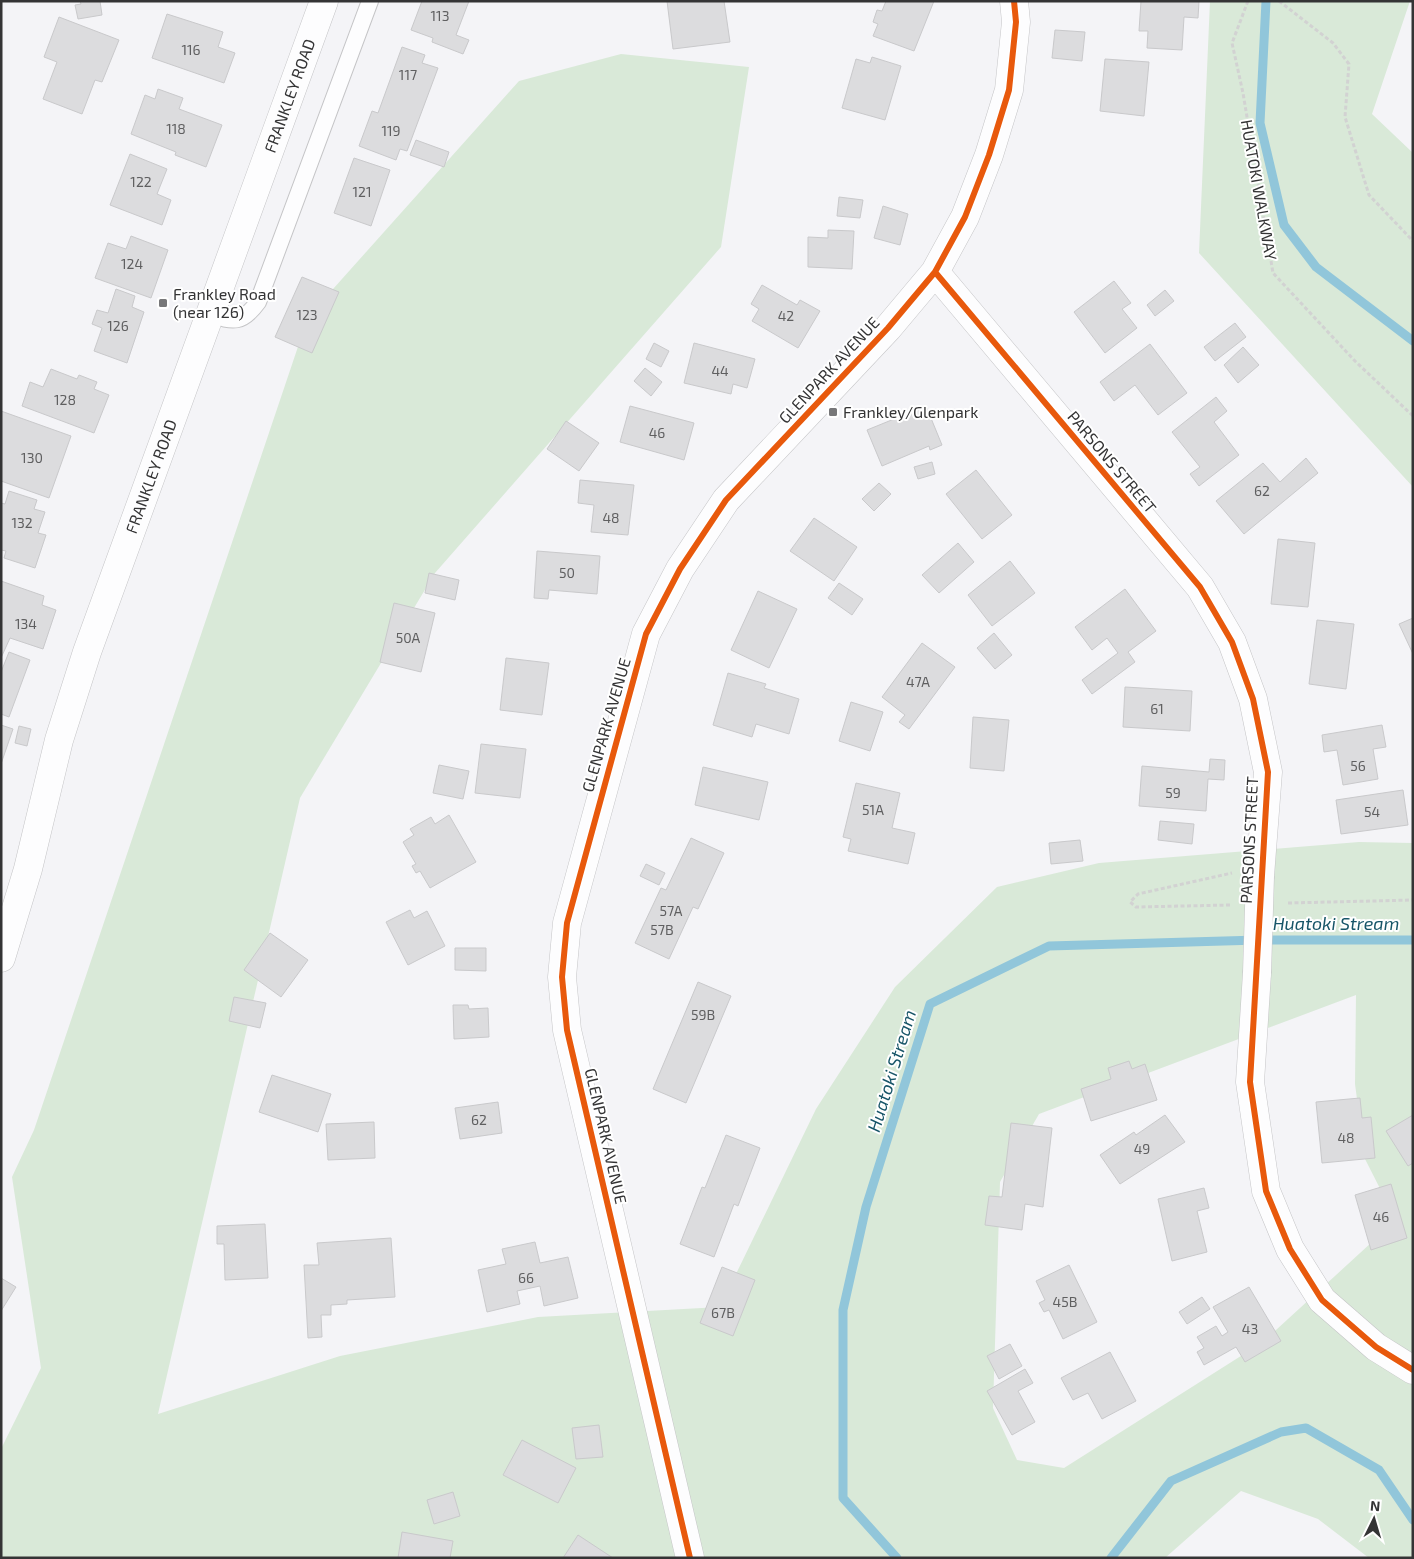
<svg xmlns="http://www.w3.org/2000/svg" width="1414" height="1559" font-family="'Exo 2',sans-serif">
<rect width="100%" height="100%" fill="#f4f4f7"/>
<path fill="#d9e9d8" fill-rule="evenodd" d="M1210,1h200l-38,113 41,39v334l-214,-234z
M621,54l128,13 -28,180 -286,326 -135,225 -142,616 182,-58 198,-39 182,-10 96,-198 79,-122 102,-100 102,-24 260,-21 54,1v715h-44l-51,-39 -77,-28 -76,67h-1164v-109l40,-81 -29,-191 22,-47 274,-813 211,-236zM1356,995l-1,89 10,75 31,61 -133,122 -199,126 -47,-8 -24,-52 7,-226 39,-68z"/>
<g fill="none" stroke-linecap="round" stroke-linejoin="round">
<path stroke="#91c6da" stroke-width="9" d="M1266,1l-6,122 24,102 32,42 97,74
M897,1558l-54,-60v-188l23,-103 64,-203 119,-58 210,-6h154
M1111,1558l60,-77 110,-49 25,-4 73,42 34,50"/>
</g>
<path fill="#dcdcde" stroke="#c9c9cb" d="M80,1h20l2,14 -24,4 -3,-14 6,-1z
M422,1h47l-13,34 13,5 -6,14 -31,-12 1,-4 -22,-8z
M667,1h57l6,41 -57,7z
M886,1h48l-20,50 -41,-15 5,-12 -5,-2 4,-12 5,1z
M1141,1h58l-1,17 -14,-1 -2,33 -35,-2 1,-17h-9z
M167,14l56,18 -5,15 17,6 -11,30 -72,-25z
M59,17l60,23 -17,42 -7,-2 -13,34 -39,-15 14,-37 -13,-5z
M1055,30l30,2 -3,29 -30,-3z
M402,47l23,8 -3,8 16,5 -31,83 -7,-2 -4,11 -37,-14 13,-35 6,2z
M872,57l29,9 -16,54 -43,-12 14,-49 14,4z
M1105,59l44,3 -5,54 -44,-5z
M158,89l25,9 -4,11 43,16 -16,42 -31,-12 1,-3 -45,-18 14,-39 10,4z
M416,140l33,12 -5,15 -34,-12z
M130,154l37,15 -10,25 14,6 -9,25 -52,-20z
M354,158l36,12 -19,56 -37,-13z
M839,197l24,3 -3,18 -23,-2z
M883,206l25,8 -8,31 -26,-7z
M828,230l26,1 -2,38 -44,-2v-30l20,1z
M131,236l37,14 -17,48 -56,-20 13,-35 18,6z
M302,277l37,15 -27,61 -37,-16z
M1114,281l17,22 -9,6 15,19 -32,25 -31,-41z
M762,285l35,20 3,-5 20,11 -22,37 -46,-27 7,-12 -8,-5z
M116,289l19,7 -3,11 12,5 -17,51 -33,-12 8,-23 -10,-4 5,-14 11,3z
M1165,290l9,11 -19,15 -8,-11z
M1235,323l11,14 -31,24 -11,-14z
M654,343l15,8 -8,16 -15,-8z
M694,343l61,16 -8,29 -14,-4 -2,10 -47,-11z
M1150,344l37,49 -29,22 -23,-30 -21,16 -14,-19z
M1243,347l16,18 -21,18 -14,-18z
M645,368l17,14 -11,14 -17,-15z
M51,369l26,10 2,-4 18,7 -3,7 15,6 -15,38 -72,-27 8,-24 13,5z
M1216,397l11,14 -13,11 25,33 -40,31 -9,-12 10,-7 -28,-35z
M630,406l64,17 -10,37 -64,-18z
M926,406l16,39 -12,5 -1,-4 -47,20 -15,-36z
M1,411l70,25 -22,62 -48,-17z
M566,421l33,22 -20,28 -32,-22z
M1306,458l12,15 -74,61 -28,-33 47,-38 17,19z
M932,462l3,12 -17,5 -4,-12z
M976,470l36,45 -30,24 -36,-45z
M580,480l54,5 -6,50 -37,-3 3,-27 -16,-2z
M879,483l12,11 -17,17 -12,-12z
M9,491l28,9 -3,9 11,3 -7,21 8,2 -11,33 -31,-10 2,-7 -5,-1v-47l4,1z
M814,518l43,29 -23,34 -44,-30z
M1278,539l37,4 -7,64 -37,-3z
M958,543l16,19 -35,31 -17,-18z
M537,551l63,5 -3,38 -48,-4 -1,9 -14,-1z
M1010,561l25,32 -43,33 -24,-31z
M429,573l30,7 -4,20 -30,-7z
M1,581l43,15 -2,9 14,5 -13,39 -33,-11 -9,20z
M839,583l24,16 -11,16 -24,-17z
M1125,589l31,42 -28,21 7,10 -43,32 -10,-14 36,-27 -11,-15 -15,12 -17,-23z
M758,591l39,18 -28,59 -38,-18z
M394,603l41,10 -14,59 -41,-10z
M1413,618v36l-14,-30z
M1317,620l37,4 -8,65 -37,-5z
M994,633l18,22 -17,14 -18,-21z
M922,643l33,24 -46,62 -10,-7 6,-7 -23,-18z
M9,652l21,8 -21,57 -8,-3v-42z
M506,658l43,5 -7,52 -42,-5z
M728,673l38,11 -2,4 35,11 -10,35 -33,-10 -4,13 -39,-12z
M1125,687l67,4 -2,40 -67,-4z
M851,702l32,10 -13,39 -31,-10z
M973,717l36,3 -5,51 -34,-3z
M1,725l12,4 -12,35z
M1382,725l4,22 -13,2 5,30 -35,6 -6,-35 -13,2 -2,-17z
M19,726l12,3 -4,17 -12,-3z
M481,744l45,5 -6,49 -45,-5z
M1210,759l15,1 -1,20 -16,-1 -2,32 -67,-5 3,-40 67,6z
M439,765l30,6 -6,28 -30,-6z
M703,767l65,15 -9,38 -64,-15z
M856,783l44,10 -8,35 23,5 -7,31 -60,-13 3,-12 -8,-2z
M1403,790l5,35 -67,9 -5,-34z
M449,815l27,47 -46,26 -10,-17 -4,2 -4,-7 4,-2 -13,-22 11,-7 -4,-6 21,-12 4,7z
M1160,821l34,3 -2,20 -34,-4z
M691,838l33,15 -26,56 -5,-2 -24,52 -34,-16 26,-55 5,2z
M1080,840l3,21 -32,3 -2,-21z
M646,864l19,9 -6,12 -19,-9z
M410,910l4,8 13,-7 18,35 -37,19 -22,-43z
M270,933l38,27 -27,37 -37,-27z
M455,948h31v23l-31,-1z
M698,982l33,14 -45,107 -33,-14z
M234,997l32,6 -6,25 -31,-7z
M453,1005h15l1,4 19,-1 1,29 -35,2z
M1129,1061l3,8 13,-5 12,36 -66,21 -10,-32 30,-10 -3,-11z
M272,1075l59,19 -13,38 -59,-20z
M1360,1098l2,20 9,-1 4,41 -53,5 -6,-61z
M498,1102l4,31 -42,6 -5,-31z
M1165,1115l20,27 -65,42 -20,-29 34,-23 2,3z
M1413,1115v48l-5,3 -22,-35z
M374,1122l1,36 -47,2 -2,-36z
M1011,1123l41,5 -9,79 -18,-3 -3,26 -37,-5 4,-29 13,1z
M726,1135l34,13 -22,58 -4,-2 -20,53 -34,-13 22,-57 3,1z
M1391,1184l16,54 -36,12 -16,-55z
M1204,1188l5,20 -12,3 10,41 -35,9 -14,-62z
M265,1224l3,54 -43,2 -1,-36h-7v-18z
M391,1238l4,59 -48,3v4l-16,1v10h-10l1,22 -14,1 -4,-73h15l-2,-22z
M535,1242l5,21 28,-6 10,41 -34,8 -4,-20 -23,5 3,13 -33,8 -9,-42 28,-6 -4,-15z
M1069,1265l28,57 -34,17 -14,-29 -5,2 -5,-9 6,-3 -9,-19z
M722,1267l33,13 -22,56 -33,-13z
M1,1278l15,9 -15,24z
M1249,1287l32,54 -36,21 -9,-15 -32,18 -7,-13 7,-4 -7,-11 19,-11 6,10 6,-4 -15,-25z
M1202,1297l8,12 -23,15 -8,-12z
M1010,1344l12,22 -23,13 -12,-23z
M1110,1352l26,49 -34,18 -14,-26 -15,7 -12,-22z
M1025,1369l8,14 -15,8 17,31 -23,13 -25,-44z
M599,1425l4,32 -27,2 -4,-31z
M522,1440l54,28 -18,35 -55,-28z
M453,1492l7,24 -26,8 -7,-24z
M402,1532l51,9 -3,17h-52z
M578,1535l35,23h-50z"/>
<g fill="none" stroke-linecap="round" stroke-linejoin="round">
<defs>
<path id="lane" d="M209,314c25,8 33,10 49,-12l112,-301"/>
<path id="street" d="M935,272l265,315 32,55 21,57 15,73 -8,104
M1257,973l-7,109 16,109 24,58 32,51 54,47 37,23
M690,1558l-123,-528 -5,-53 5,-54 79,-289 34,-65 46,-69 162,-172 47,-56 30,-55 24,-62 20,-65 7,-68 -2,-21"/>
<g id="secondary">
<path id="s1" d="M1,958l27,-89 31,-129 28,-88 237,-651"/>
</g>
</defs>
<use href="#lane" stroke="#c5c5c7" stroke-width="18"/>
<use href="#street" stroke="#c5c5c7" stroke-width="29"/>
<use href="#secondary" stroke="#c5c5c7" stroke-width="29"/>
<path stroke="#d2d2d2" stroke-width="3" stroke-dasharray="4 2.5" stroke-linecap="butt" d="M1248,1l-16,42 11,50 30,180 82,88 58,55
M1279,1l54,42 16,21 -4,53 24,78 44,46
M1288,903l125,-3
M1230,905l-94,2 -6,-5 8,-8 94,-21"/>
<use href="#lane" stroke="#fdfdfe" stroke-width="16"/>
<use href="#street" stroke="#fdfdfe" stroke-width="28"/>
<use href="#secondary" stroke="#fdfdfe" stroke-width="28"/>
<defs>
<path id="street-bridge" d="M1257,973l3,-97"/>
</defs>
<use href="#street-bridge" stroke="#c5c5c7" stroke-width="29" stroke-linecap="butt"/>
<use href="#street-bridge" stroke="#fdfdfe" stroke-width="28"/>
<defs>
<path id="cycleway" d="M935,272l265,315 32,55 21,57 15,73 -18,310 16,109 24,58 32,51 54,47 37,23
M690,1558l-123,-528 -5,-53 5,-54 79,-289 34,-65 46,-69 162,-172 47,-56 30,-55 24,-62 20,-65 7,-68 -2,-21"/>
</defs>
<use href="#cycleway" stroke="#fff" stroke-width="9"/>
<use href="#cycleway" stroke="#e8590c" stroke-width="6"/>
</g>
<g fill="#777779" stroke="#fff" stroke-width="2">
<rect x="158" y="298" width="10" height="10" rx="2.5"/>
<rect x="828" y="407" width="10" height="10" rx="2.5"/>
</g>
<g text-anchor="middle" stroke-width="4" stroke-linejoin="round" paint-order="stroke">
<g font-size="14" fill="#5f5f60">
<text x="440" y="21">113</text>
<text x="191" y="55">116</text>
<text x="408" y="80">117</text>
<text x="176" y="134">118</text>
<text x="391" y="136">119</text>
<text x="141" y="187">122</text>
<text x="362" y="197">121</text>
<text x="132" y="269">124</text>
<text x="307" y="320">123</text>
<text x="786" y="321">42</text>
<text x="118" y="331">126</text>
<text x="720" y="376">44</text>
<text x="65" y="405">128</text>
<text x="657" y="438">46</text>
<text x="32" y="463">130</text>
<text x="1262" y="496">62</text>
<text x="611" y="523">48</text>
<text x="22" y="528">132</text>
<text x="567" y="578">50</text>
<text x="26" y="629">134</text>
<text x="408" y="643">50A</text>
<text x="918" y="687">47A</text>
<text x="1157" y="714">61</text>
<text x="1358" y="771">56</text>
<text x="1173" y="798">59</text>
<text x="873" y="815">51A</text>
<text x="1372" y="817">54</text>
<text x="671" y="916">57A</text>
<text x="662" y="935">57B</text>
<text x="703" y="1020">59B</text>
<text x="479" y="1125">62</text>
<text x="1346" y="1143">48</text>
<text x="1142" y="1154">49</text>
<text x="1381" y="1222">46</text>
<text x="526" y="1283">66</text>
<text x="1065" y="1307">45B</text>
<text x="723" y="1318">67B</text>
<text x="1250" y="1334">43</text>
</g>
<g font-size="16" fill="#343435" stroke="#fff">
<text dy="6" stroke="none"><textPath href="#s1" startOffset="910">FRANKLEY ROAD</textPath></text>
<text transform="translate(1259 190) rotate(80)" y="6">HUATOKI WALKWAY</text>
<text transform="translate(829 370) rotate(-47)" y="6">GLENPARK AVENUE</text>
<text transform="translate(1112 462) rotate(50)" y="6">PARSONS STREET</text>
<text dy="6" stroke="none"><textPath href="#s1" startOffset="505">FRANKLEY ROAD</textPath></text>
<text transform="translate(606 725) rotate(-74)" y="6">GLENPARK AVENUE</text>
<text transform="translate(1249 840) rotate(-87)" y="6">PARSONS STREET</text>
<text transform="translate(606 1136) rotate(77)" y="6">GLENPARK AVENUE</text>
</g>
<g font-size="16" fill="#343435" stroke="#fff" text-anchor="start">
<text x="173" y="300">Frankley Road<tspan x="173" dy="18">(near 126)</tspan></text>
<text x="843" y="418">Frankley/Glenpark</text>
</g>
<g font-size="18" font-style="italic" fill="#175568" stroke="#fff">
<text x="1336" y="930">Huatoki Stream</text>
<text transform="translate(892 1071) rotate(-73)" y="6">Huatoki Stream</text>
</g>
</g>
<rect width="1414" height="1559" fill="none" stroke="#343435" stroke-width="5"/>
<g transform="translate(1374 1519) rotate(5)" stroke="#ffffff" stroke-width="4" paint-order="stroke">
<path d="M0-4L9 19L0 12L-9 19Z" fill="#343435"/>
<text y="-8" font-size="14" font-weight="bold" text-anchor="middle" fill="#343435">N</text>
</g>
</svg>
